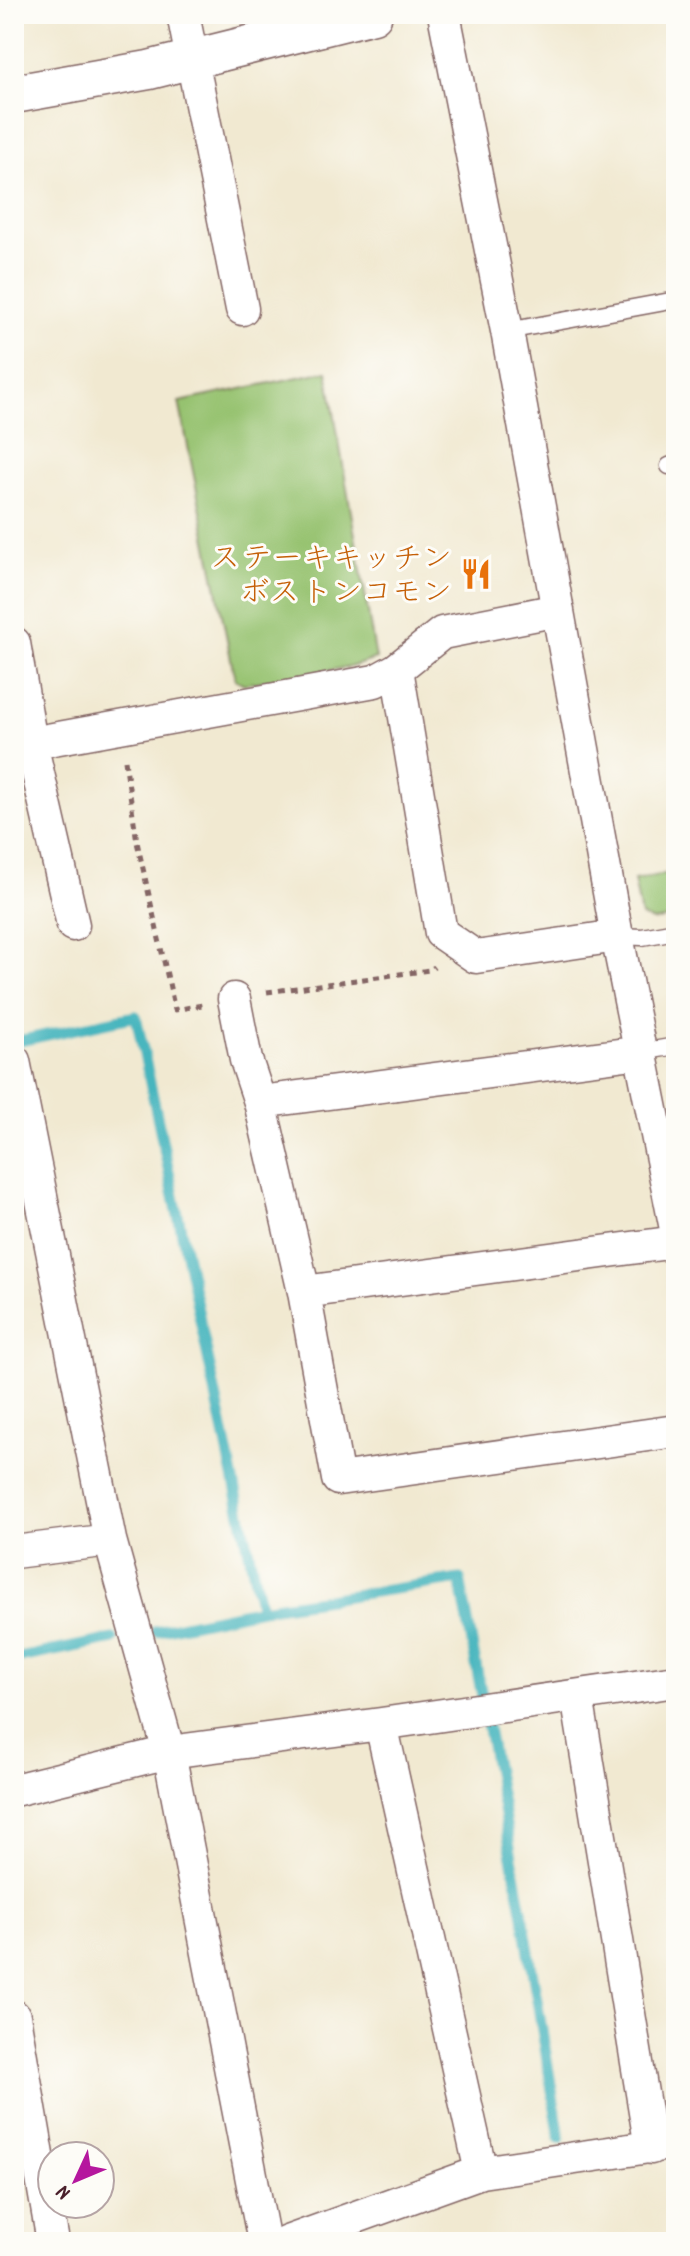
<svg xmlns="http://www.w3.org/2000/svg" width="690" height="2256" font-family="Dekko,'Klee One',sans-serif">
<rect width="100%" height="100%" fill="#fdfcf7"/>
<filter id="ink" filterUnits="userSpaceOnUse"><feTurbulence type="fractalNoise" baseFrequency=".0125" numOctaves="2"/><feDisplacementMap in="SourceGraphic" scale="16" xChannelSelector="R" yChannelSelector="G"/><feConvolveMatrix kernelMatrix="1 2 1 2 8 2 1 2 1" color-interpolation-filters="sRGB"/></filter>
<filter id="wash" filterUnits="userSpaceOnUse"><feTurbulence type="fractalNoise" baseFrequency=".006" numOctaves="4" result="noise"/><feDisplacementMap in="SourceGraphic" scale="32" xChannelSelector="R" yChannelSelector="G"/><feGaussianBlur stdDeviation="1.8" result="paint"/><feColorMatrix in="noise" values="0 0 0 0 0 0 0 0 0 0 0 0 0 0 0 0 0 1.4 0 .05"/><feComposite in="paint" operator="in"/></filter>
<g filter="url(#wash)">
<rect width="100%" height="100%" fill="#f1e9d1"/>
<path fill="#96c26f" stroke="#70704d" stroke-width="2" d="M327,371l49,288 -26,8 -106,17 -9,-5 -56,-277z
M676,872v45l-24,4 -11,-5 -7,-36z"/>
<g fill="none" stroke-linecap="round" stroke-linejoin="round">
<path stroke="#46b5be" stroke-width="11" d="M14,1042l122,-26 125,593
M156,1631l105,-22 199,-30 63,337 37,222
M14,1659l99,-20"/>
</g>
</g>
<g filter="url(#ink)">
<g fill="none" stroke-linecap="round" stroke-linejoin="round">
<defs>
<path id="service" d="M507,331l169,-31
M669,466l7,-2
M617,936l25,1 34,-6
M641,1052l35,-6"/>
<path id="minor" d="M183,14l59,295
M444,14l63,317 110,605 59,293
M558,610l-116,23 -45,36 44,264 35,24 141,-21
M14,643l17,100
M73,925l-42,-182 344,-62 22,-12
M234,999l12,61 14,42
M641,1052l-381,50 44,190 34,187 338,-48
M14,1061l96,479 59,212 95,490
M304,1292l372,-50
M14,1552l96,-12
M577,1696l74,452
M381,1724l100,448
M14,1790l155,-38 212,-28 295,-43
M14,2016l39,226
M287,2242l194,-70 195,-29"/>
<path id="tertiary" d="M14,94l135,-24 224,-56"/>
</defs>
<use href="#service" stroke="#846665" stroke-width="19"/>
<use href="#minor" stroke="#846665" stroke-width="35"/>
<use href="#tertiary" stroke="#846665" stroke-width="41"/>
<path stroke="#846665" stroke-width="5" stroke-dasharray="6 6" stroke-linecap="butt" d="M125,760l12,82 38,168 27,-5
M267,992l163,-22 4,-3"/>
<use href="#service" stroke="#fff" stroke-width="16"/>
<use href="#minor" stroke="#fff" stroke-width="32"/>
<use href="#tertiary" stroke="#fff" stroke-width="38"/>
</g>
</g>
<defs>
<symbol id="restaurant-bare" viewBox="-9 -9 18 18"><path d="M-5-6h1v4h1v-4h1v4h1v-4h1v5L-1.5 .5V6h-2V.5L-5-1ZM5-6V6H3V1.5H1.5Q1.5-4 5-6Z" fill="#e8710a" stroke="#fdfcf7" stroke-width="2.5" paint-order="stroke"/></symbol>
</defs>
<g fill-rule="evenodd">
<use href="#restaurant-bare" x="454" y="552" width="44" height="44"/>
</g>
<g text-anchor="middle" stroke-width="6" stroke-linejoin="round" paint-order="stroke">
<g font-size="30" fill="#c56008" stroke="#fdfcf7" text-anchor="end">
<text x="452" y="567">ステーキキッチン<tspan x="452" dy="34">ボストンコモン</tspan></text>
</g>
</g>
<rect width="690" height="2256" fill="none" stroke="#fdfcf7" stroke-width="48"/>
<g transform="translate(76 2180) rotate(226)"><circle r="38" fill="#fdfcf7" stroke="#b5a4a5" stroke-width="2"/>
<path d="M0-6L14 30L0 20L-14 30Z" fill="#b5179e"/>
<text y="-12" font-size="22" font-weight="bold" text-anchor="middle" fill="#4a1f2b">N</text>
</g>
</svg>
